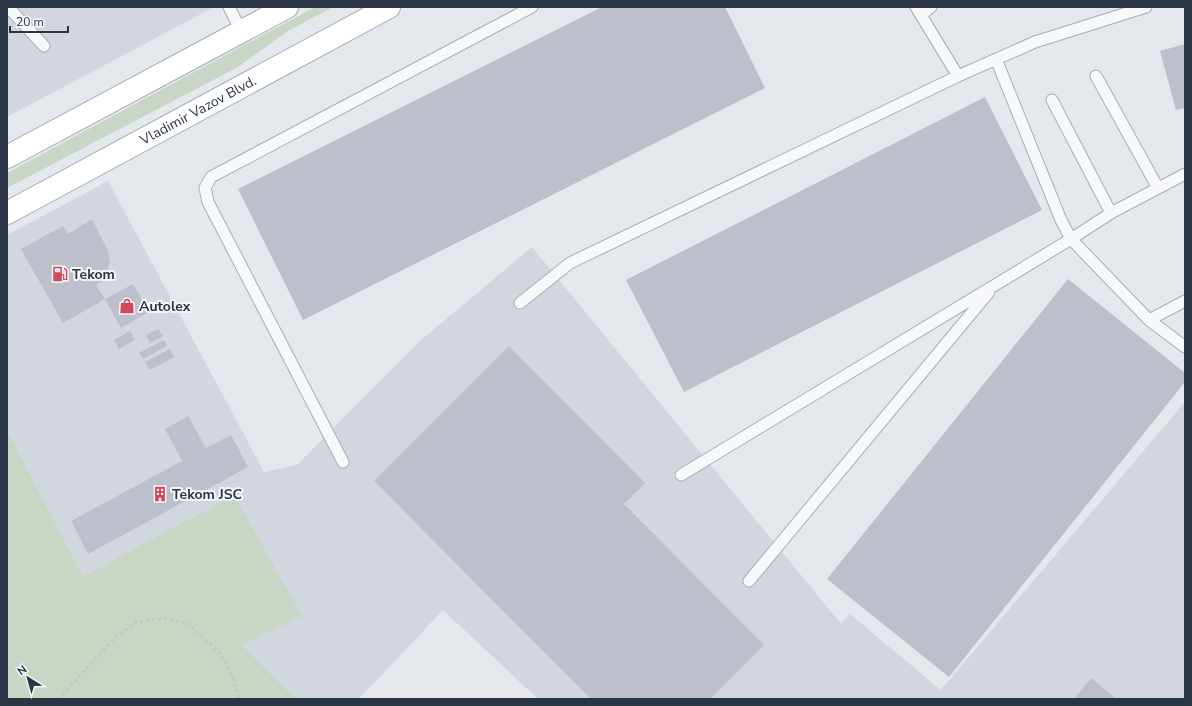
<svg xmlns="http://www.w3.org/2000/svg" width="1192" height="706" font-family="'Nunito Sans',sans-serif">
<rect width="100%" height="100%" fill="#e4e7ec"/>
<path fill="#d2d6de" d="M7,7h207l-207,110z
M108,181l156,291 33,-7 123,-124 112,-94 309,377 9,-10 91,76 244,-288v297h-647l-95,-89 -84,89h-63l-54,-54 -8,-150 -151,81 -76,-146v-195z"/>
<path fill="#c9d6c5" d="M315,7h18l-45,24 -50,36 -231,121v-15z
M7,430l76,146 151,-81 68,121 -60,29 54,54h-289z"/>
<path fill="#bbc0ca" d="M602,7h123l40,81 -462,232 -65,-131z
M1185,44v64l-9,2 -16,-59z
M985,97l57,113 -358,182 -58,-112z
M92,219l16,32 2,12 -7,17 -7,5 9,14 -42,24 -42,-74 42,-23 5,8z
M1068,279l117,94v9l-236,295 -122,-98z
M133,284l16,28 -28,16 -16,-29z
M158,329l5,7 -13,7 -4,-8z
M130,331l5,9 -16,9 -5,-9z
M164,340l3,6 -24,13 -4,-6z
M509,346l136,137 -21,21 140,141 -54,54h-119l-217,-218z
M170,349l4,8 -24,13 -5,-8z
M188,416l18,32 25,-13 17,32 -160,87 -17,-33 111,-60 -17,-32z
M1091,678l26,21h-43z"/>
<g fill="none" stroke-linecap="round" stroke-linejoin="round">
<defs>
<path id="service" d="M8,7l36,39
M229,7l12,24
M916,7l42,69
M921,15l10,-8
M996,59l65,161 10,19 78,81 36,27
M1096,76l62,112
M1052,100l59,113
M520,303l50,-40 388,-187 77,-34 111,-35
M1149,320l36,-19
M343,462l-135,-260 -3,-14 6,-11 321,-170
M681,475l390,-236 40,-26 74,-39
M749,581l240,-289"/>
<g id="primary">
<path d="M7,157l280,-150"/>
<path id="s1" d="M7,213l382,-206"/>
</g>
</defs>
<use href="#service" stroke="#a9aeb7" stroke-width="13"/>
<use href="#primary" stroke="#a3abb8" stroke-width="24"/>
<path stroke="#c2c5cb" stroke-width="2.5" stroke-dasharray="3 3" stroke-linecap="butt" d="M58,699l54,-58 22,-18 31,-5 24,6 29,27 11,18 11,30"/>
<use href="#service" stroke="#f7f8fa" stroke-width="11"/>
<use href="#primary" stroke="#fff" stroke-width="22"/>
</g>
<defs>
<symbol id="fuel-bare" viewBox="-9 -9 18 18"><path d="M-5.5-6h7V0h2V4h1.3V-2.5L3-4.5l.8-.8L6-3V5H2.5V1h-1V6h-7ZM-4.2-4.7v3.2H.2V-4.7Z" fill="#d1495b" stroke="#f4f6f9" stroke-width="2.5" paint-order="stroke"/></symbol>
<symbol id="shop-bare" viewBox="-9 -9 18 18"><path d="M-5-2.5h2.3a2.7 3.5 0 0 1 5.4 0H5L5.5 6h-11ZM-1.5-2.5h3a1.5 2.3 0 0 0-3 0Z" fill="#d1495b" stroke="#f4f6f9" stroke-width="2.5" paint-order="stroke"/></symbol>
<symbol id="building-bare" viewBox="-9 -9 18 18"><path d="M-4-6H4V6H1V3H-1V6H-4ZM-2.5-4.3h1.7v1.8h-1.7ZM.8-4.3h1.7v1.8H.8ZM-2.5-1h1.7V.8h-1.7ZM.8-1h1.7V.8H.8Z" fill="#d1495b" stroke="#f4f6f9" stroke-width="2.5" paint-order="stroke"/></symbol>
</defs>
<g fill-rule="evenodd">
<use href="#fuel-bare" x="49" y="263" width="22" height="22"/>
<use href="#shop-bare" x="116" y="295" width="22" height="22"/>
<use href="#building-bare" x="149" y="483" width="22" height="22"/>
</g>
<g text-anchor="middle" stroke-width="4" stroke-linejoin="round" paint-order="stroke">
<g font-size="14" fill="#2b3445" stroke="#f4f6f9">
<text dy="5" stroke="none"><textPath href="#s1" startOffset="217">Vladimir Vazov Blvd.</textPath></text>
</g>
<g font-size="14" font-weight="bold" fill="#2b3445" stroke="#f4f6f9" text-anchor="start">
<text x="72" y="279">Tekom</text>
<text x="139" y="311">Autolex</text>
<text x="172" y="499">Tekom JSC</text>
</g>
</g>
<rect width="1192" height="706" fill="none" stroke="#2b3445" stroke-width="16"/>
<g transform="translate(28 678) rotate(323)" stroke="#f4f6f9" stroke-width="3" paint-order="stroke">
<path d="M0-3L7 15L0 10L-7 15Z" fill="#2b3445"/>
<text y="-6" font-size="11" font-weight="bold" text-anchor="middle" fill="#2b3445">N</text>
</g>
<path d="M10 26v6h58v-6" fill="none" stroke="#2b3445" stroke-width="2"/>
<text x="16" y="26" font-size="12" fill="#2b3445" stroke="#f4f6f9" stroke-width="3" paint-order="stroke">20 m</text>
</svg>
